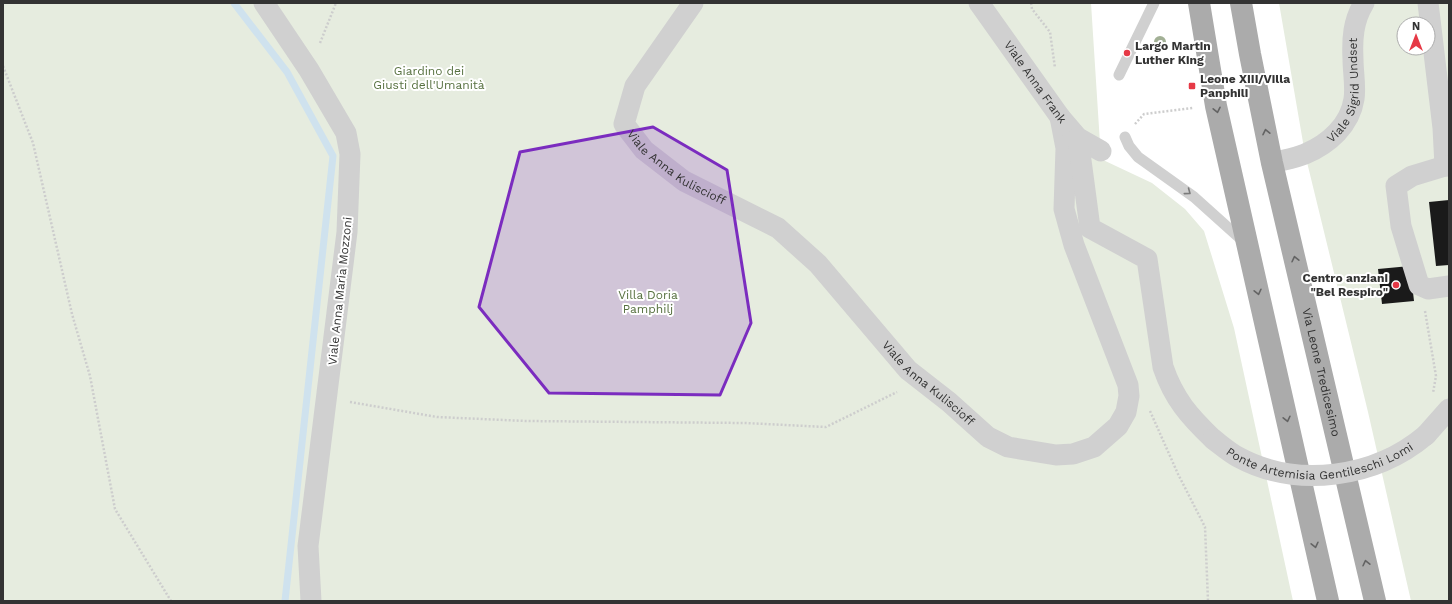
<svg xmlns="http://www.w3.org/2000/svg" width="1452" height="604" font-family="'Work Sans',sans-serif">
<rect width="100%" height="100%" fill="#fff"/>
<path fill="#e6ecdf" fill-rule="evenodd" d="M3,3h1088l10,156 51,24 33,26 19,22 30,97 59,273h-1290z
M1279,3h170v598h-38l-43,-189 -63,-258zM1404,24h24v24h-24z"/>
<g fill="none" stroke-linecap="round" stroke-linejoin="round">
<path stroke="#cfe2ee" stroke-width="7" d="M234,3l53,69 46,84 -48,445"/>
</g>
<path fill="#1a1a1a" d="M1449,200v65l-13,1 -7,-64z
M1410,266l4,35 -32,3 -4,-35z"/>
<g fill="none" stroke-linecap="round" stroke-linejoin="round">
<path stroke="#cdcdcd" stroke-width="2.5" stroke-dasharray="2 2" stroke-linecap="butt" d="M1031,3l1,6 18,23 5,36
M320,43l16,-40
M3,66l30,77 39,171 18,62 25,133 56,92
M1135,124l9,-10 49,-6
M1425,311l11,65 -3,17
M350,402l87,15 89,4 219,2 81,4 71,-35
M1150,411l28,63 27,53 3,74"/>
<path stroke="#d0d0d0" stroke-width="11" d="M1119,75l35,-72
M1125,137l4,9 9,11 56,40 49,44"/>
<g stroke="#d0d0d0" stroke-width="21">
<path d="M264,3l45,67 37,63 4,21 -3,78 -39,314 3,55"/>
<path id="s1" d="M693,3l-58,83 -11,38 20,26 40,31 94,47 40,36 90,106 41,32 39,35 20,10 48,8 17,-1 21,-7 24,-21 8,-14 3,-16 -1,-11 -54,-140 -10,-36 2,-61 -6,-31"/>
<path id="s2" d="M979,3l81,114 18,21 23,13"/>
<path d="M1428,3l15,125 2,38h4"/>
<path d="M1078,138l12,90 57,31 16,108c11,32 26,49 50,72"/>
<path id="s3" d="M1272,163c11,-3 23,-5 33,-9 24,-10 45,-29 49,-55 2,-12 -1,-27 -1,-40 -1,-20 0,-38 11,-56"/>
<path d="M1445,166l-33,10 -16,10 5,40 18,59 9,4 21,-3"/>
<path d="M1426,435l23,-26"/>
</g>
<g stroke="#ababab" stroke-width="22">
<path d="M1199,3l17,103 112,495"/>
<path id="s4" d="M1241,3l9,51 22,109 103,438"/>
</g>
<path stroke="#d0d0d0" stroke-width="21" id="s5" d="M1213,439c8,6 16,13 25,18 59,32 137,21 188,-22"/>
</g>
<circle fill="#a2b095" cx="1160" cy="42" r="6"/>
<defs><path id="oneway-chevron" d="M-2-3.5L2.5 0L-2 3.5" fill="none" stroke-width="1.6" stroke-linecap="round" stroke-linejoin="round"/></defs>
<g stroke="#636363">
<use href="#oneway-chevron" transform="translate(1217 110) rotate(78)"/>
<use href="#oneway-chevron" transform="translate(1266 132) rotate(-102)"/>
<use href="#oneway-chevron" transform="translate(1295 259) rotate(-103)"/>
<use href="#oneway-chevron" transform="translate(1258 292) rotate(77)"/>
<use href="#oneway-chevron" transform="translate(1287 419) rotate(77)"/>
<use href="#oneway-chevron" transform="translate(1315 545) rotate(77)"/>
<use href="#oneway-chevron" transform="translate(1366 563) rotate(-103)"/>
</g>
<use stroke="#7a7a7a" href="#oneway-chevron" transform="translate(1188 192) rotate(37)"/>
<path fill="#7b2cbf" fill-opacity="0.2" stroke="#7b2cbf" stroke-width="3" stroke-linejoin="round" d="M653,127l74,43 24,153 -31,72 -171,-2 -70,-86 41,-155z"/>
<g fill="#e63946" stroke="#fff" stroke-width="1.5">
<circle cx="1127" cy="53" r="4"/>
<rect x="1188" y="82" width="8" height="8" rx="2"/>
<circle cx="1396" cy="285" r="4"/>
</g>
<g text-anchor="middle" stroke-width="4" stroke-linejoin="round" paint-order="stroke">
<g font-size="12" font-weight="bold" fill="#333" stroke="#fff" text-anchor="start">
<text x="1135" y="50">Largo Martin<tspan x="1135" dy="14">Luther King</tspan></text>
<text x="1200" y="83">Leone XIII/Villa<tspan x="1200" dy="14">Panphili</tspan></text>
<text x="1388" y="282" text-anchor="end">Centro anziani<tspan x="1388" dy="14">"Bel Respiro"</tspan></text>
</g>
<g font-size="12" fill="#56703f" stroke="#fff">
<text x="429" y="75">Giardino dei<tspan x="429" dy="14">Giusti dell'Umanità</tspan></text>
<text x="648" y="299">Villa Doria<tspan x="648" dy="14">Pamphilj</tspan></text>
</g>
<g font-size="12" fill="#333" stroke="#fff">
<text dy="4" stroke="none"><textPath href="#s2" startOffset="97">Viale Anna Frank</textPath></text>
<text dy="4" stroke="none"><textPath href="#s3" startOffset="117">Viale Sigrid Undset</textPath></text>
<text dy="4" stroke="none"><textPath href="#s1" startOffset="210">Viale Anna Kuliscioff</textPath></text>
<text transform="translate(340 291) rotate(-84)" y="4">Viale Anna Maria Mozzoni</text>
<text dy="4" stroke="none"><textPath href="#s4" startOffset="378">Via Leone Tredicesimo</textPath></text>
<text dy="4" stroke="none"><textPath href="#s1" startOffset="546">Viale Anna Kuliscioff</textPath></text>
<text dy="4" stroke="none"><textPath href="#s5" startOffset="116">Ponte Artemisia Gentileschi Lomi</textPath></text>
</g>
</g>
<rect width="1452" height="604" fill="none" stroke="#333333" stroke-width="8"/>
<g transform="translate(1416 36)"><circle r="19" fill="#ffffff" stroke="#adadad"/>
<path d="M0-3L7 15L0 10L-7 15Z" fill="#e63946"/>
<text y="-6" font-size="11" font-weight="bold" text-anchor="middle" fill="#333333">N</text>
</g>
</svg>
